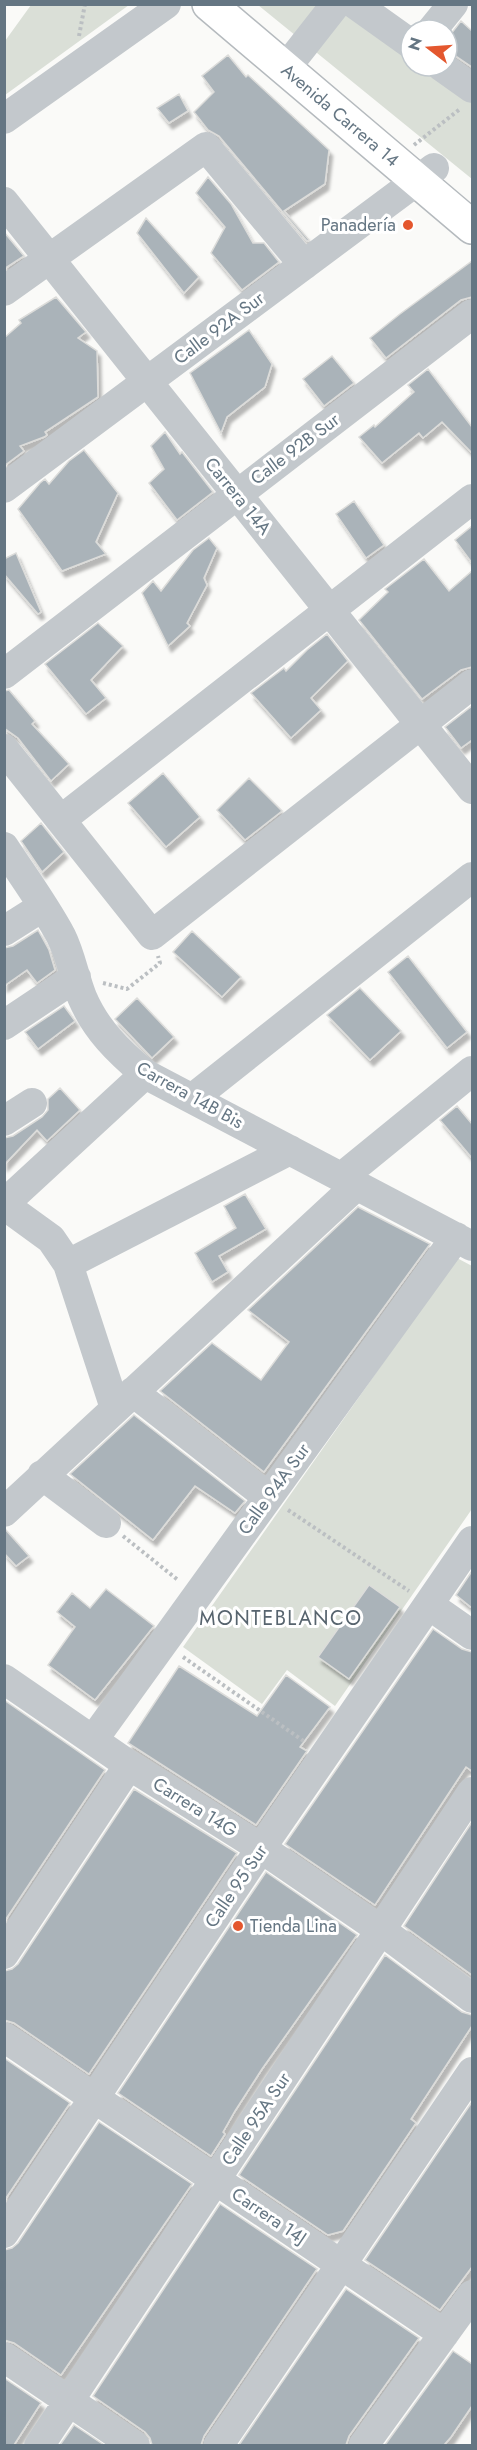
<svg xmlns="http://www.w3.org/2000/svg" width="477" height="2450" font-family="Jost,sans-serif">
<defs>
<filter id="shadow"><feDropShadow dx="3.5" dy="6" stdDeviation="1.5" flood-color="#0004"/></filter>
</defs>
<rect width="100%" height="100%" fill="#fafaf8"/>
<path fill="#dadfd7" d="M31,5v-1l98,1 -124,90v-54z
M258,5h82l71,49v12h17l44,31v82z
M457,1258l15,8v243l-137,197 -48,-36 -25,34 -79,-57z"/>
<path fill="#aab3b9" stroke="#dcdcda" stroke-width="1.5" filter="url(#shadow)" d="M461,21l11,10v36l-25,-17v-11z
M228,55l18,22 2,-2 81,75 -4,34 -41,27 25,29 -2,1 -88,-105 -11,-6 -14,-18 20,-20 -12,-16z
M179,94l9,17 -19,12 -12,-15z
M208,177l23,27 22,39h11l15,19 -37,28 -31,-37 14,-26 -29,-34z
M146,218l53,59 -15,16 -47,-60z
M4,232l20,24 -20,13z
M472,261v36l-11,3 -75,58 -16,-20 30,-24z
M56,297l30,35 -8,6 19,13 1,46 -53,35 2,3 -3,2 -24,9 4,5 -20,15v-128l17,-15 -2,-3z
M249,330l23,34 -7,23 -38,30 -6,16 -31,-60z
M332,356l22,27 -30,23 -21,-27z
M428,369l44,58v26l-30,-31 -19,16 -4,-5 -37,30 -23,-26 15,-12 1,2 39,-35 -6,-7z
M165,432l15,22 2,-2 31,40 -36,28 -28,-37 15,-14 -13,-23z
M84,450l34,43 -22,49 10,12 -44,17 -44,-62 22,-26 5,-4 4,5 20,-23z
M354,501l30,44 -18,13 -30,-44z
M472,526v37l-17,-23z
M209,538l8,10 -13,30 3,7 -20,38 3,3 -22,20 -26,-53 11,-12 8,10 32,-41z
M16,553l25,59 -3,2 -34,-40v-15z
M424,559l25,32 23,-20v96l-11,3 -39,29 -63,-79 29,-28 -3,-3z
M98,623l25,23 -32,34 15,18 -20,16 -41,-50z
M327,634l21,27 -37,37 10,12 -30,28 -40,-45 33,-25 2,3 21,-21z
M9,690l26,31 -3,3 37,40 -18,17 -33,-43 -14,-10v-37z
M472,706v34l-11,8 -16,-21z
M163,773l37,44 -34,30 -38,-44z
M249,778l33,33 -37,29 -28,-30z
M41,823l23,29 -22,20 -21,-31z
M38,930l11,20 6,20 -18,13 -10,-13 -23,16v-38l9,-2z
M192,931l49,46 -19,20 -49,-45z
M408,956l59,76 -20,16 -59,-76z
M360,988l41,43 -31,29 -43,-45z
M137,998l37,39 -22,21 -37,-39z
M64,1006l11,15 -37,28 -13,-17z
M60,1088l20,22 -33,31 -10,-11 -33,35v-27l9,-2 29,-19 6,-7v-11z
M457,1106l15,18v34l-32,-38z
M245,1194l21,35 -47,27 9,16 -16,10 -17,-29 41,-25 -12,-22z
M358,1207l72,37 -166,228 -104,-81 52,-48 49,37 28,-38 -41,-32z
M134,1415l111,86 -10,12 -40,-27 -42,54 -83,-66z
M5,1529l24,27 -13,10 -12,-13z
M472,1571v37l-16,-13z
M369,1585l31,22 -51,72 -31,-22z
M106,1589l48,37 -59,74 -47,-35 27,-38 -18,-15 15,-19 18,15z
M433,1629l29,20 10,3v119l-6,-4 -91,138 -90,-61z
M179,1666l78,50 29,-41 44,32 -30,40 7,4 -51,74 -128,-82z
M4,1700l101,70 -101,152z
M134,1789l103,64 -148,221 -75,-51 -10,-3v-49l8,-2 6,-5z
M472,1822v153l-68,-49z
M266,1872l91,63 -95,134 -27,42 -12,21 2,2 -14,22 -93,-63z
M385,1955l77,57 10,3v11l-61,93 5,4 -73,108 -15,4 -89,-60z
M4,2058l66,45 -66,98z
M472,2102v165l-32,43 -75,-50z
M99,2122l93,62 -131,191 -47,-32 -10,-3v-90l8,-2 6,-5z
M220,2204l97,65 -113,167 -3,9h-49l-2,-7 -5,-6 -52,-36z
M346,2289l73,49 -70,98 -3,9h-107z
M453,2351l19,13v42l-21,31 -7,8h-59z
M4,2378l37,25 -27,42h-10z
M74,2425l30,20h-44z"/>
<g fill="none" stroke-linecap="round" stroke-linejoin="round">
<defs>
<g id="major">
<path id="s1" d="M209,4l263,223"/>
</g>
</defs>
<use href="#major" stroke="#b5babe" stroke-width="36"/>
<path stroke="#bbbfc2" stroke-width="4" stroke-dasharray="3 3" stroke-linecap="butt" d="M79,36l6,-32
M414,145l46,-36
M103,983l24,6 33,-26 -2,-7
M288,1510l121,81
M123,1536l55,44
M183,1657l122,85"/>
<path stroke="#c3c8cc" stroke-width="30" d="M355,4l56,40
M432,30l21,-26
M441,66l31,22
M285,69l51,-65
M4,119l162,-115
M4,202l468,587
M4,291l202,-144 98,118
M4,488l430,-320
M4,674l468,-360
M4,749l148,186 320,-251
M62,819l410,-320
M4,847c19,29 41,59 57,89 10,20 13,41 21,61 14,33 36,54 63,77l327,172
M4,931l38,-24
M4,1025l72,-48
M193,1098l279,-221
M4,1121l28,-18
M342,1177l130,-106
M4,1204l141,-130
M4,1205l47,34 17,25 47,144
M68,1264l222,-114
M133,1392l135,105
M42,1475l64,48
M4,1512l353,-327
M429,1605l43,30
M4,1679l125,86 132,83 121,83 90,67
M93,1740l363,-503
M4,1954l125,-189
M4,2037l440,297
M4,2233l257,-385 211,-307
M4,2357l131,89
M39,2446l433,-654
M218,2446l254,-374
M363,2446l109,-151"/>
<use href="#major" stroke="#fff" stroke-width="33"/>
</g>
<g fill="#e4572e" stroke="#fff" stroke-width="2">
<circle cx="408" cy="225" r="6"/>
<circle cx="238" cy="1926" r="6"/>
</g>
<g text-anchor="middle" stroke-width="6" stroke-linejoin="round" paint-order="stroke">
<g font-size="18" fill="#657683" stroke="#fff">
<text dy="6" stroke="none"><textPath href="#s1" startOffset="172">Avenida Carrera 14</textPath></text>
<text transform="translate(219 328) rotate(-37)" y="6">Calle 92A Sur</text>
<text transform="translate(295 449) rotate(-37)" y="6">Calle 92B Sur</text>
<text transform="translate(238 496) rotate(51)" y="6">Carrera 14A</text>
<text transform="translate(190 1095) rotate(29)" y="6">Carrera 14B Bis</text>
<text transform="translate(274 1489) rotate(-54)" y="6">Calle 94A Sur</text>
<text transform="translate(195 1807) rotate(32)" y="6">Carrera 14G</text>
<text transform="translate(236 1886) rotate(-56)" y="6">Calle 95 Sur</text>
<text transform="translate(256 2119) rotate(-56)" y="6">Calle 95A Sur</text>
<text transform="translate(269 2216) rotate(34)" y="6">Carrera 14J</text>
</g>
<g font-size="18" fill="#657683" stroke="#fff" text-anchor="end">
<text x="396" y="231">Panadería</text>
<text x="250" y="1932" text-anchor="start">Tienda Lina</text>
</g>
<g font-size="20" letter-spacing="1.5" fill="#57646e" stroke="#fff">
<text x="281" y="1625">MONTEBLANCO</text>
</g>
</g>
<rect width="477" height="2450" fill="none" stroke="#657683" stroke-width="12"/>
<g transform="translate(429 48) rotate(287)"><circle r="28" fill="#ffffff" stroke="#c1c8cd" stroke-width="1.5"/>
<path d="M0-4.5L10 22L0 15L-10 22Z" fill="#e4572e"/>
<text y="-9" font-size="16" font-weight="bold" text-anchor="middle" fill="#657683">N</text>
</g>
</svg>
